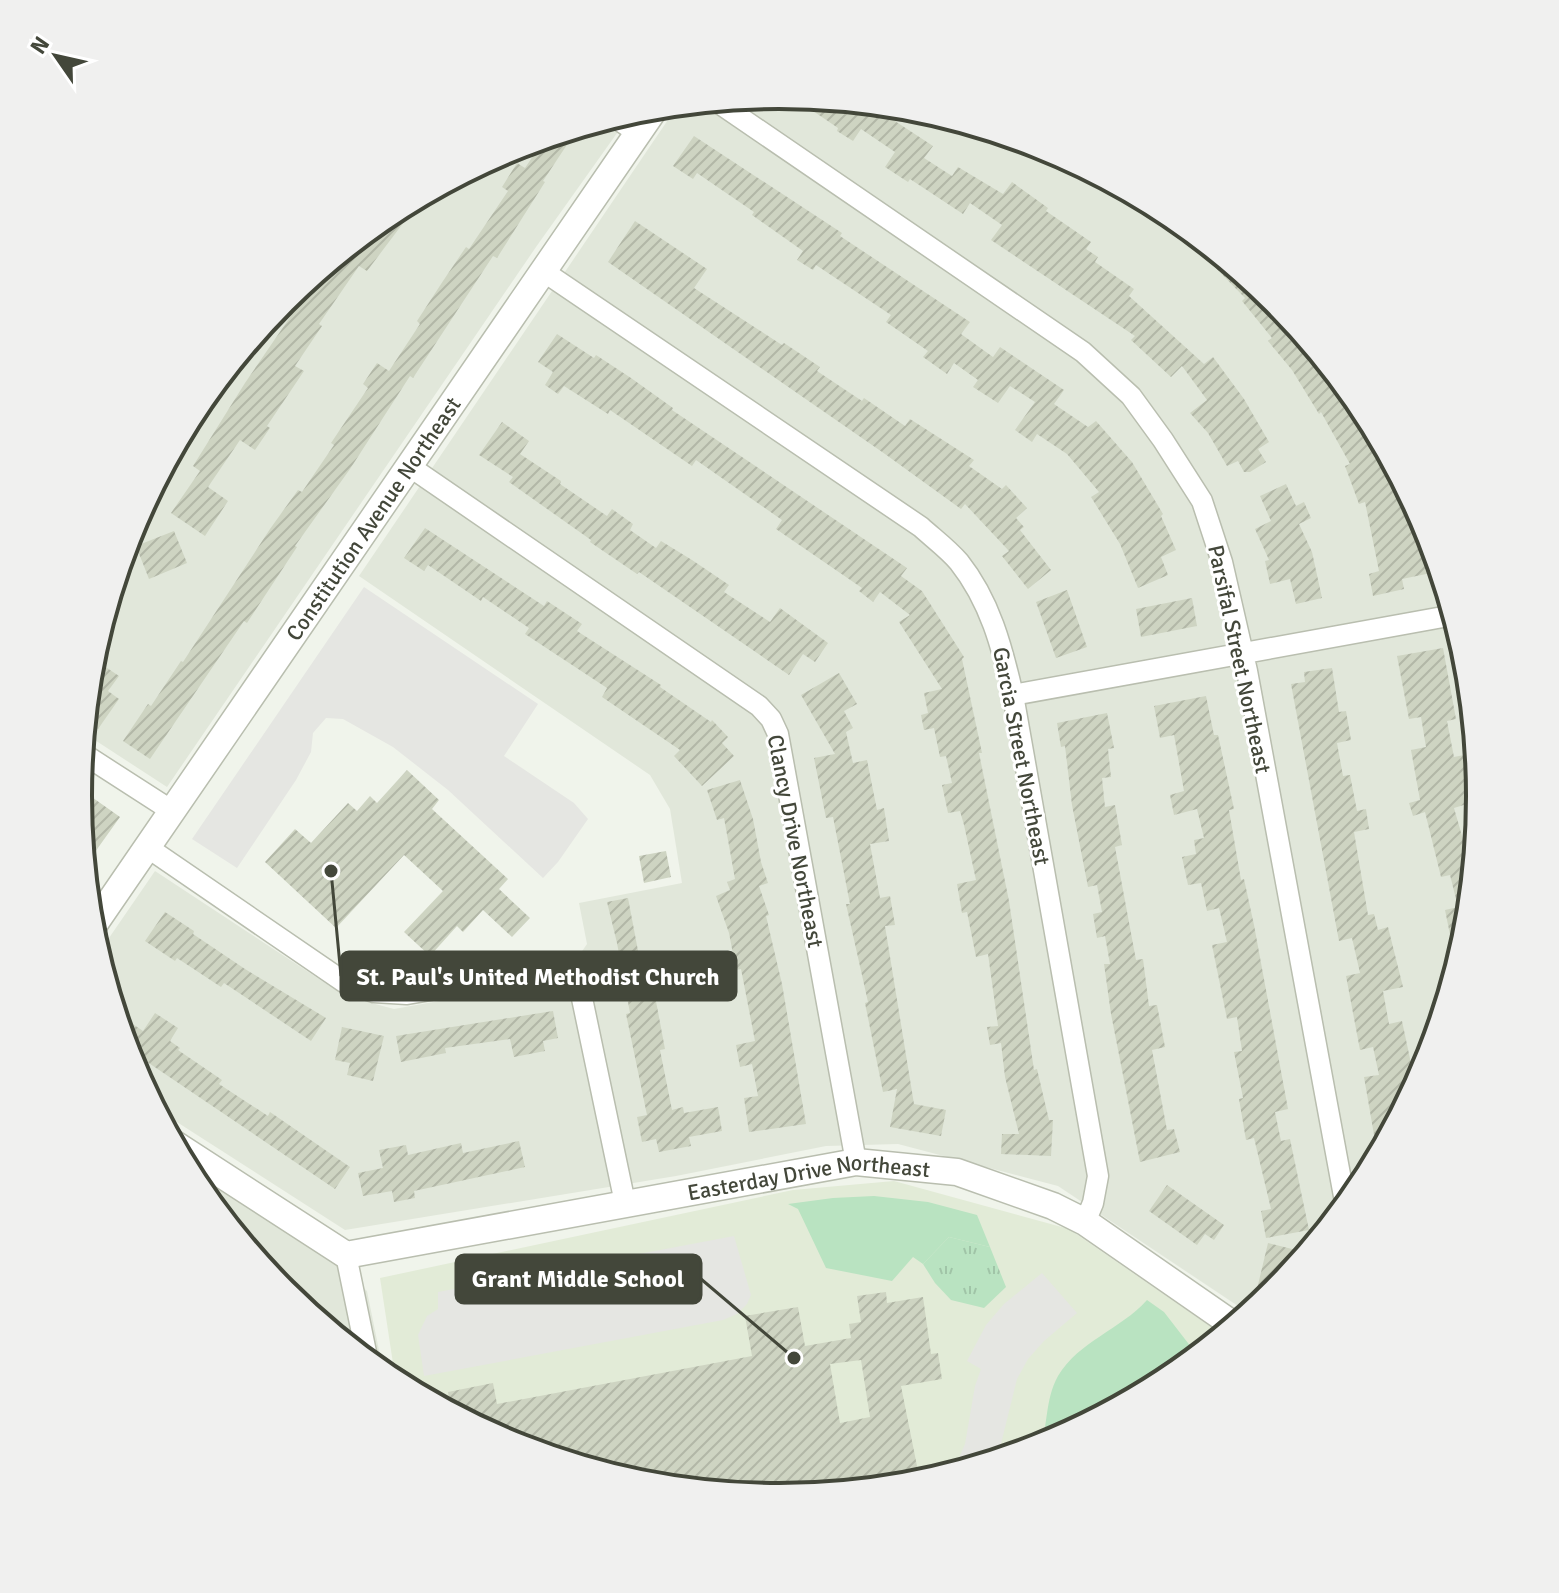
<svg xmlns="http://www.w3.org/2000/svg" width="1559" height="1593" font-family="Signika,sans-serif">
<defs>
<pattern id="park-tufts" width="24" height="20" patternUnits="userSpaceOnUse" patternTransform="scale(2)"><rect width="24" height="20" fill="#b9e3c1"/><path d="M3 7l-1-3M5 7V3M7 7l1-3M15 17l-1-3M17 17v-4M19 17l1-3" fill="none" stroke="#a0c4a7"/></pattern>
<pattern id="building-hatch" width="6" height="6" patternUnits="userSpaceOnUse" patternTransform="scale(2)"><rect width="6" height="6" fill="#ced4c2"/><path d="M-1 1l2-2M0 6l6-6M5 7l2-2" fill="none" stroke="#b2b7a7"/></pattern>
</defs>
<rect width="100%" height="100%" fill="#f0f4eb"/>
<path fill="#e1e7da" d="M780,95l137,14 131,40 122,64 106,88 87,106 65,121 40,132 13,137 -14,137 -40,131 -64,122 -88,106 -25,21 -192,-128 -160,-42 -72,2 -150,30 -331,54 -190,-122 -24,-43 -33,-111 57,-83 190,125 49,13 169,-30 24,-35 -8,-41 103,-20 -12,-74 -20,-34 -291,-199 319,-471z
M632,112l-96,135 -369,540 -83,-54 8,-74 40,-131 64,-122 88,-106 106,-87 121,-65z
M185,1164l135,87 47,40 17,84 -101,-83 -87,-106z"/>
<path fill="#e2ebd7" d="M894,1181l175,48 154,106 -54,45 -121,65 -132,40 -137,13 -137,-14 -131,-40 -115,-61 -16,-105 413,-88z"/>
<path fill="#b9e3c1" d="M874,1196l54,6 49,13 13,32 -41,-10 -26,27 -10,-7 -21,24 -66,-13 -28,-59 -10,-5 45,-6z
M1147,1300l17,12 34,44 -29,24 -130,67c10,-19 5,-46 19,-71 21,-35 62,-46 89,-76z"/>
<path fill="url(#park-tufts)" d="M949,1237l41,10 16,40 -22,21 -33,-8 -16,-17 -12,-19z"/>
<path fill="#e5e6e2" d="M364,587l174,117 -34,52 70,47 14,16 -30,43 -15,16 -95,-88 -55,-43 -50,-28 -17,-1 -13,15 -2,19 -15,28 -59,88 -45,-29z
M734,1236l17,59 -4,9 -10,10 -14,6 -299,56 -6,-41 9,-19 11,-7v-17z
M1042,1273l35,40 -33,28 -16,18 -11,20 -20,81 -45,14 13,-30 10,-58 6,-17 -14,-8 19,-36 18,-21z"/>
<path fill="url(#building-hatch)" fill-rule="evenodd" d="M791,96l78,8 64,42 -9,12 28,18 6,-9 45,27 9,-12 36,26 -2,3 45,31 -5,7 12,8 -3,5 39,27 -5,7 75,68 9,-7 31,42 25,43 -11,7 8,13 -16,10h-6l-6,-11 -11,5 -19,-33 -18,-20 17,-13 -25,-34 -11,11 -40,-37 4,-4 -144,-96 11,-15 -32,-22 -7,11 -53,-35 -2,3 -23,-15 10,-15 -34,-23 -8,12 -16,-10 1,-3z
M578,128l-35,53 2,1 -48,76 -4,-2 -80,122 -3,-2 -60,93 -55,77 2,1 -50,76 -3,-2 -94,138 -27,-18 25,-37 3,2 30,-45 2,1 87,-133 28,-39 4,2 32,-47 -3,-2 37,-55 -5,-4 14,-21 12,8 31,-47 -3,-3 26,-40 23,-34 3,2 39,-58 -6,-4 15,-24 8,5 20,-30z
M694,136l148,97 -2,3 130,86 -9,12 32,23 7,-10 64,43 -10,14 34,23 8,-6 36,41 31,52 -2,2 15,34 -15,7 7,18 -30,13 -18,-44 -29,-47 8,-5 -32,-38 -30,-20 -5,8 -17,-12 20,-28 -25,-16 -12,17 -25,-16 5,-7 -24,-17 -7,11 -24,-17 5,-6 -42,-29 5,-7 -75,-50 -3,5 -16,-10 6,-9 -51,-36 2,-3 -57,-39 -4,6 -20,-13z
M390,213l14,9 -37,49 -8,-5 -40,58 3,2 -27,40 9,5 -37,55 3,2 -15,22 -15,-10 -32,47 20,14 -23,35 -34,-23 29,-42 -7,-5 52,-83 80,-117z
M1174,217l102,84 57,69 20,33 4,-3 6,7 39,74 8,20 10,47 10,-2 6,26 -34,7 2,10 -31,7 -4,-22 10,-3 -14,-69 -6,2 -14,-38 5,-2 -29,-52 -2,2 -27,-44 -24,-29 4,-3 -30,-37 3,-3 -35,-36 -45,-33z
M635,221l72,48 -13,19 88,57 2,-2 36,24 -3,4 45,30 2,-3 41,28 5,-7 64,41 -5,6 33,23 4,-4 21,23 -11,10 8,9 -4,3 31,40 -23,19 -26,-33 7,-5 -44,-47 -4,5 -76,-55 -277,-192z
M557,334l37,24 2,-3 35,23 42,30 -1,2 235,158 -6,8 21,15 42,66 -2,2 20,94h-3l30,148 25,169 3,-1 12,51h4l-2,36 -50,-2 1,-20h17l-14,-57 -4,-34 -11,2 -3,-18 11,-1 -10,-72 -12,3 -9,-45 -5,1 -5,-29 19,-4 -12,-55 -4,-14 -12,2 -6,-28 10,-2 -6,-27 -6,1 -6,-29 -10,2 -3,-15 7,-2 -4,-20 18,-4 -43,-67 11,-7 -30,-23 -7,10 -14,-11 3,-3 -86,-59 6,-9 -86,-60 -4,6 -82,-56 -2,4 -44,-28 -6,8 -13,-9 8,-13 -15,-10z
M502,422l27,19 -9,13 41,27 -1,3 47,32 5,-7 21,15 -3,6 26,18 5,-7 31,19 37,25 -5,7 46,30 10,-14 48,35 -13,19 -12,-8 -14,21 -150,-103 -2,2 -47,-32 1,-2 -82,-58 4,-5 -34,-22z
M1286,484l10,22 8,-4 7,16 -12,6 13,28 10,46 -26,6 -6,-25 -20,5 -5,-23 4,-1 -14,-31 16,-8 -11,-25z
M425,528l119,78 3,-5 35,23 -5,7 84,54 -1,2 51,35 1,-2 16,17 -6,6 12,13 -32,30 -28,-30 6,-6 -78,-53 5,-9 -82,-54 4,-6 -46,-31 -2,4 -53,-36 -4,6 -20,-13z
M174,531l13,32 -38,16 -13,-33z
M1067,590l20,57 -31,11 -20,-56z
M1192,598l5,28 -56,11 -5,-28z
M1443,648l13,71 -9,2 7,36 10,-2 5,28h-5l6,20 -16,5 10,35 13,-3 -10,94 -10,35 -12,-59 13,-3 -8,-32 -9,2 -16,-65 -12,4 -4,-13 11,-3 -9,-50 15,-3 -5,-30 -12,2 -12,-63z
M92,658l27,18 -11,15 11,8 -21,30 -12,-8 8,-12 -7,-5z
M1332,668l7,44 7,-1 5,29 -14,3 6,33 7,-1 7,36 9,-2 3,20 -15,3 14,83 6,-1 4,16 10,-3 15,60 -20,4 6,33 13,-3 10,47 15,-2 -49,92 -14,-81 15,-2 -6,-28 -13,3 -14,-74 14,-3 -8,-35 -13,3 -48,-257 14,-2 -1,-10z
M839,673l18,31 -13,7 9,17 -7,4 7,31 14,-3 10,50 7,-2 5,33 -19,3 10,54 10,-2 5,29 -10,1 29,178 32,6 -5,26 -51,-9 7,-38 -14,3 -18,-89 3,-1 -22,-98h4l-17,-87 -7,1 -12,-60 21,-4 -34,-59z
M1206,696l8,39h4l16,74 -5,1 12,70 3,-1 10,46 34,184 -13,3 6,29 9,-2 19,91 -43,8 -5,-27 10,-2 -17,-71 -8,2 -7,-41 4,-1 -9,-46 8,-1 -5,-34 -10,2 -15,-74 15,-3 -8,-34 -12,3 -6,-28 -13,2 -6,-28 14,-3 -2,-14 10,-2 -7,-29 -23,6 -4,-20 14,-4 -10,-56 -14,3 -6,-32z
M1107,713l7,35 -6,1 3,28 -9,1 3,29 10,-2 7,40 -7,2 21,113 7,-1 6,47 8,-1 8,42 -13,3 15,80 7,-1 6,23 -40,10 -29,-148 -7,-50h6l-5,-28 -8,2 -4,-24 9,-2 -5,-27 -9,2 -16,-82 -7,-59 -4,1 -4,-24z
M407,770l32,30 -7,9 76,70 -9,10 31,29 -18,19 -29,-27 -20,22 -6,-6 -27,30 -26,-24 39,-41 -39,-36 -68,73 -71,-66 30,-33 16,14 37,-40 9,8 13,-15 7,7z
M740,780l13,39 8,43 7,21 -9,3 10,29 -3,1 16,68 24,140 -57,8 -5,-34 14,-2 -6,-32 -12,3 -4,-22 19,-4 -14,-72 -5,1 -7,-37 -13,-37 14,-6 -3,-8 8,-3 -11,-61 -7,2 -10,-30z
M79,788l41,29 -35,49 -7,-70z
M666,851l5,26 -27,6 -5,-27z
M628,898l11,58 8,-1 3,14 9,-2 5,27 -9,2 10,53 -5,1 12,60 11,-3 1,6 34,-6 4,24 -33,6 2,9 -32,6 -3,-13 -14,3 -5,-25 10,-2 -21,-101 4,-1 -13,-70 -10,-41z
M165,912l29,19 -1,3 52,35 81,49 -15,23 -87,-58 -3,4 -44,-29 -2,3 -30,-20z
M553,1011l5,27 -15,3 2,10 -31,6 -4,-18 -65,9 1,5 -45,9 -5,-26z
M115,1012l28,19 12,-18 23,15 -8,13 10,7 -2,2 44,30 -3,4 49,32 2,-4 80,55 -15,22 -207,-140z
M342,1027l42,9 -11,45 -26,-6 3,-12 -15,-3z
M519,1141l6,26 -111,24 1,7 -21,4 -2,-11 -29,5 -5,-23 25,-5 -4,-18 27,-5 2,10 53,-12 2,10z
M1167,1185l57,40 -10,15 -9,-6 -8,11 -48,-34z
M1268,1243l40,10 -34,41 -17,-5z
M886,1292l1,11 36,-6 8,57 7,-1 4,26 -41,7 19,95 -29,6 -68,7 -2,-14 -78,14 -101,-10 -131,-40 -60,-31 -3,-21 45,-9 4,21 255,-48 -7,-40 53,-9 7,39 46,-8 -2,-14 12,-2 -4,-26zM861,1360l9,57 -30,6 -10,-59z"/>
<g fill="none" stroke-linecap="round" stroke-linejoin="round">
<defs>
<path id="minor" d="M716,101l367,251 48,44 32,44 39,61 20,61 25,109 99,536
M614,117l24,16
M543,271l378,256c12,11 27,22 38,35 31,39 43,85 54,133l85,481 -5,27 -8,19
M409,466l350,240 12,13 7,15 78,428
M1013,695l441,-80
M82,753l90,58
M147,847l197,135 30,10 33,2 168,-29 50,238
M346,1255l22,107"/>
<g id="tertiary">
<path id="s1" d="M91,929l565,-822"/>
<path id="s2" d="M173,1143l173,112 510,-93 101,10 96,34 32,16 150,104"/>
</g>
</defs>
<use href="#minor" stroke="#b9beaf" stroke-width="23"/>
<use href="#tertiary" stroke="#b9beaf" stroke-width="29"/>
<use href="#minor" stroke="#fff" stroke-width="20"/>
<use href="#tertiary" stroke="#fff" stroke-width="26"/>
</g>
<g text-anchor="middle" stroke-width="6" stroke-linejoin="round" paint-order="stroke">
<g font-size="22" fill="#43473a" stroke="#fff">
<text dy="8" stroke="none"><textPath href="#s1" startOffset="498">Constitution Avenue Northeast</textPath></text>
<text transform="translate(1240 659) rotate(78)" y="8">Parsifal Street Northeast</text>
<text transform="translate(1022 756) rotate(79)" y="8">Garcia Street Northeast</text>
<text transform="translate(796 841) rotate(79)" y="8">Clancy Drive Northeast</text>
<text dy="8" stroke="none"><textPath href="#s2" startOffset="676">Easterday Drive Northeast</textPath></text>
</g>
</g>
<path d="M0 0H1559V1593H0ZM92 796a687 687 0 1 1 1374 0a687 687 0 1 1-1374 0Z" fill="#f0f0ef" fill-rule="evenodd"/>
<path fill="none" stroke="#43473a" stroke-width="4" d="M92 796a687 687 0 1 1 1374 0a687 687 0 1 1-1374 0Z"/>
<path fill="none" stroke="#43473a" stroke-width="3" d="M331 871L341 976M794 1358L701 1279"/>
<g fill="#43473a" stroke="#fff" stroke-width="3">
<circle cx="331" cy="871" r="8"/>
<circle cx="794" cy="1358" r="8"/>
</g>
<g fill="#43473a" stroke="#43473a" stroke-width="3">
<rect x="341" y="952" width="395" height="48" rx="8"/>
<rect x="456" y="1255" width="245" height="48" rx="8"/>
</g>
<g font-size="24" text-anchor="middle" font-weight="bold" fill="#fff">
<text x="538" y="985">St. Paul's United Methodist Church</text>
<text x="578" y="1287">Grant Middle School</text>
</g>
<g transform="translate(56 56) rotate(304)" stroke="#ffffff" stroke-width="6" paint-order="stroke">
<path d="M0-6L14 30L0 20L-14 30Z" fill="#43473a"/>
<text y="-12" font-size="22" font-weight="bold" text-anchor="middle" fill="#43473a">N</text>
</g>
</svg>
